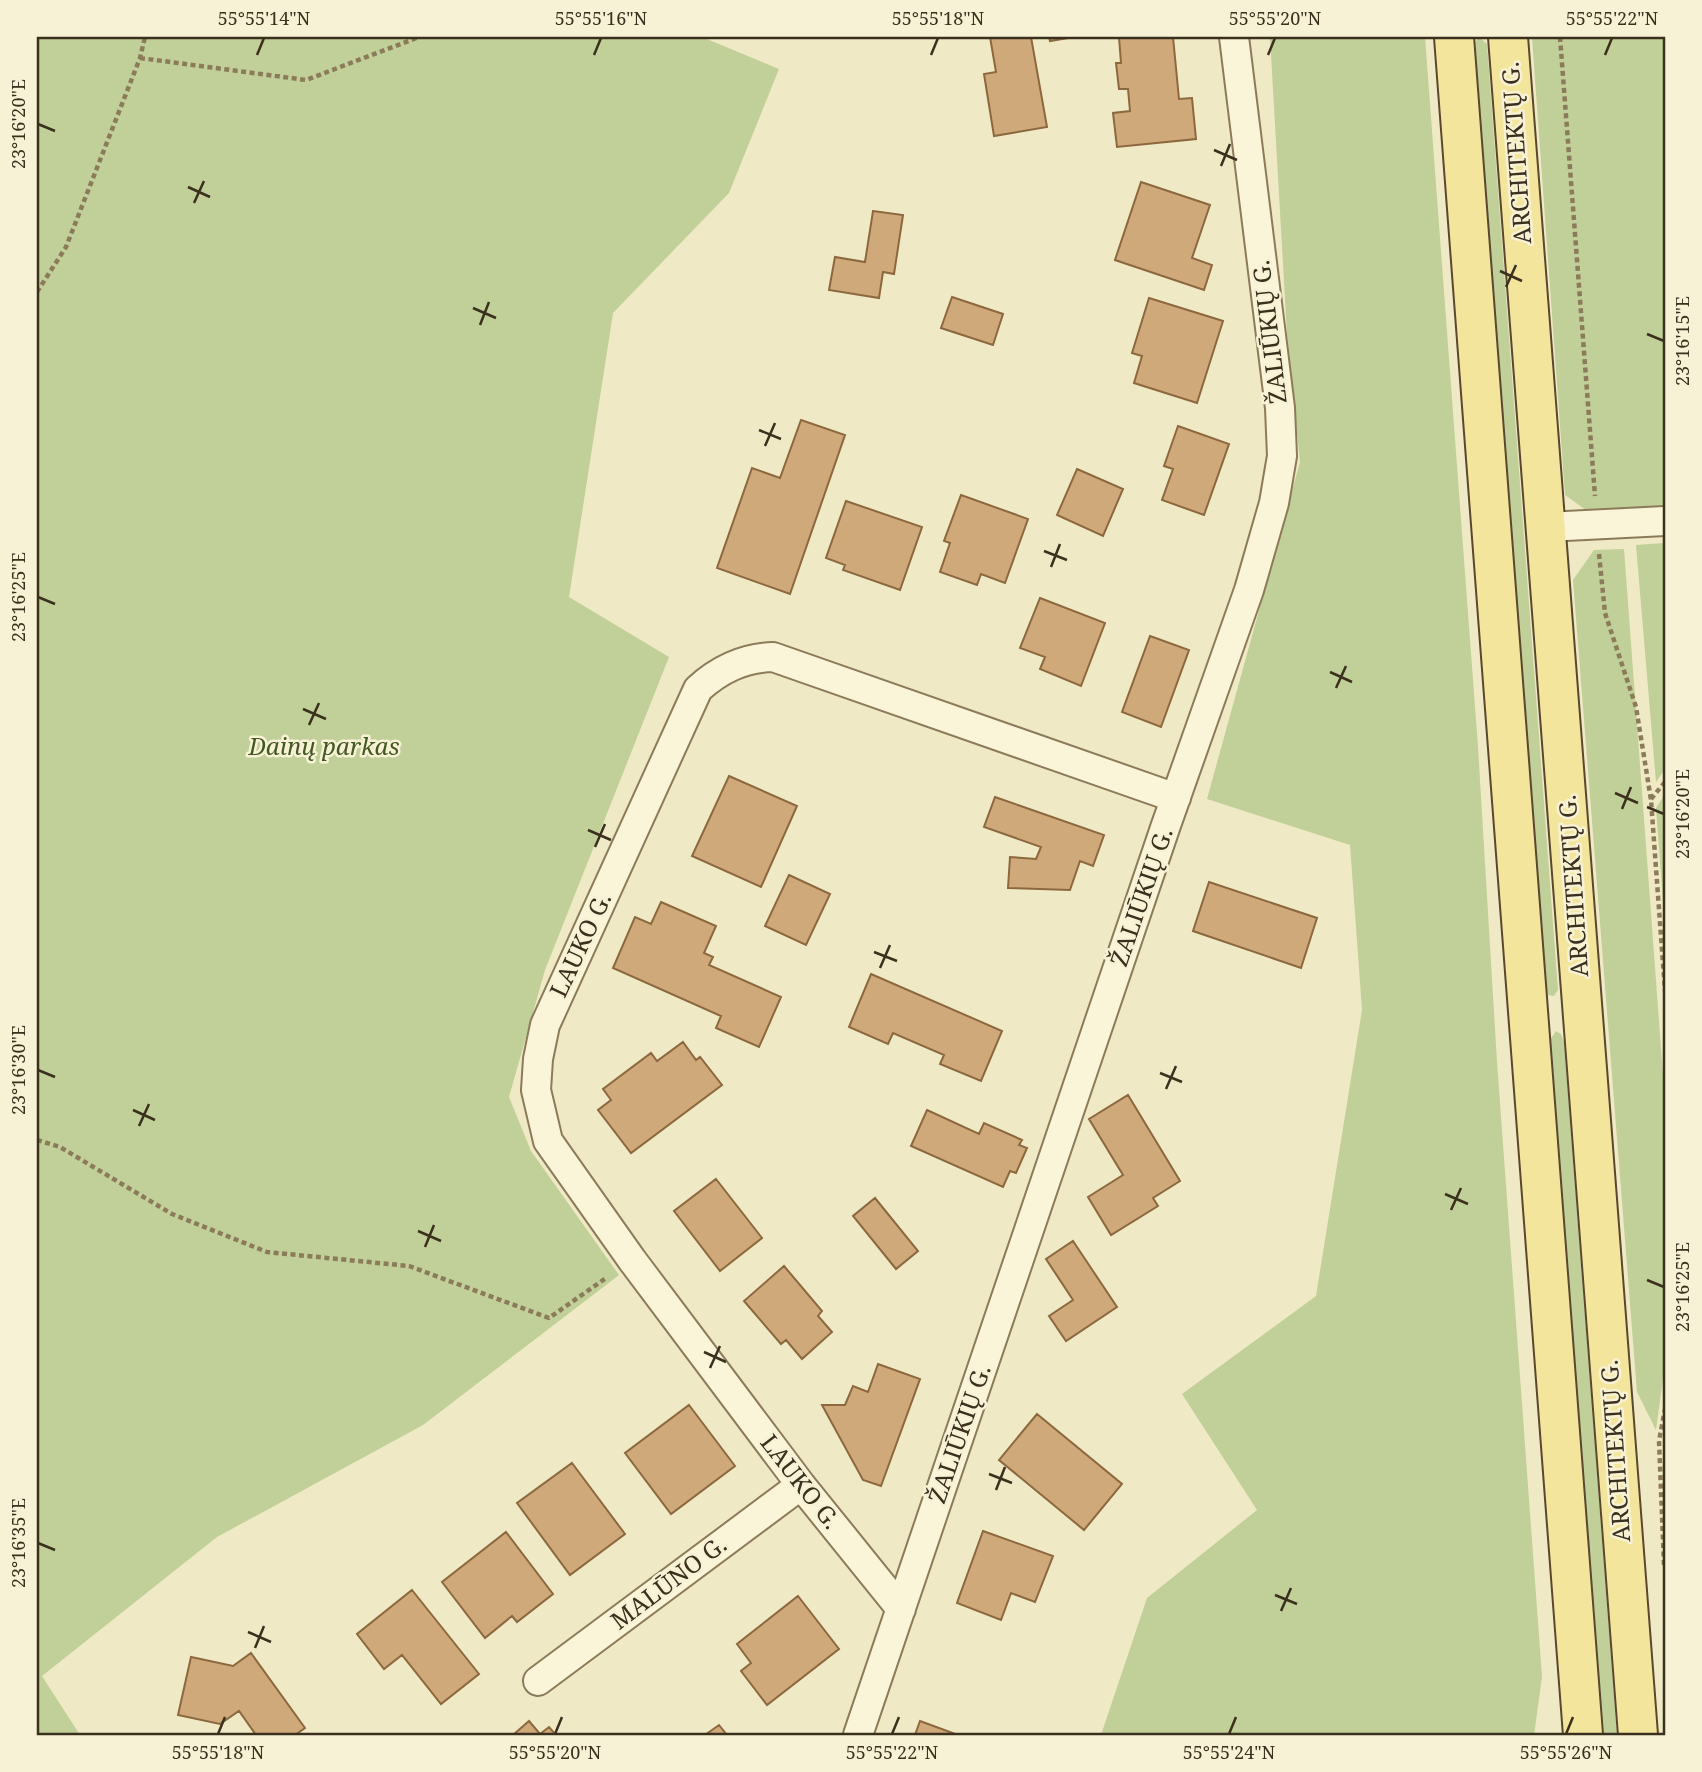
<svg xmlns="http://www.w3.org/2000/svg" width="1702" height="1772" font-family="'Noto Serif',serif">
<rect width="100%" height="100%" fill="#f0e9c5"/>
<path fill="#c1cf98" d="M37,37h665l77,32 -50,124 -116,120 -44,284 100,60 -124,313 -36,127 22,54 88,124 -196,150 -206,112 -175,139 38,59h-43z
M1270,37h155l53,710 19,315 45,615 -8,58h-433l46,-137 110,-88 -75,-116 134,-98 46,-286 -12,-165 -143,-46 93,-337 -13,-128z
M1479,37l8,7 71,946 -4,6 -6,-1 -3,-4 -73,-945z
M1532,37h133v470l-75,6 -25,-18z
M1665,543v226l-9,13 -20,-237z
M1624,549l41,553v262l-9,66 -19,-38 -64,-812 21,-30z
M1665,794v135l-9,-121z
M1556,1031l5,3 3,8 53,693h-15l-54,-692z"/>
<path fill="#cfa979" stroke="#8c683f" stroke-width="2" d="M990,37h41l16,90 -53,9 -10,-62 12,-2z
M1049,37h25l-24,4z
M1119,37h54l6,62 13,-1 4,41 -79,8 -4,-34 17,-2 -2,-22h-9l-3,-26h5z
M1141,182l69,23 -18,53 20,7 -8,25 -89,-30z
M873,211l30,4 -9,59 -11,-2 -4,26 -50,-8 6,-33 30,5z
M952,297l51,17 -10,31 -52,-17z
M1149,298l74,23 -26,82 -63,-20 8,-27 -10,-3z
M801,420l44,15 -55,159 -73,-26 35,-100 28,10z
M1178,426l51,18 -25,71 -42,-15 11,-31 -9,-3z
M1077,469l46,20 -20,47 -46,-21z
M961,495l67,24 -23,64 -24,-9 -4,11 -37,-13 10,-29 -6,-2z
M846,501l76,26 -22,63 -57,-20 2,-5 -19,-7z
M1040,598l65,25 -24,63 -41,-17 5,-12 -25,-9z
M1150,636l39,14 -28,77 -39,-15z
M729,776l68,30 -36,81 -69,-31z
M995,797l109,38 -11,31 -13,-5 -10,29 -62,-2 2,-31 26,2 5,-12 -57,-20z
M789,875l41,19 -24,51 -41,-19z
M1209,882l108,36 -16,50 -108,-37z
M661,902l55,24 -12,27 9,4 -4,8 72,32 -22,50 -43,-19 5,-12 -108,-48 22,-51 16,7z
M871,974l131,57 -21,50 -41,-17 4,-9 -51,-22 -5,11 -39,-17z
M683,1042l13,18 4,-3 22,28 -91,68 -33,-43 13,-10 -8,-11 48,-36 6,8z
M1128,1095l52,86 -27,17 5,8 -47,29 -23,-38 35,-22 -34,-56z
M927,1110l52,24 5,-11 38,17 -3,5 8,3 -11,25 -6,-2 -7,16 -92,-41z
M716,1179l46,59 -42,33 -46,-60z
M875,1198l43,53 -22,18 -43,-53z
M1073,1241l44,66 -51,34 -17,-25 24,-16 -27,-41z
M784,1266l38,45 -4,5 14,16 -30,27 -16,-19 -5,4 -37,-43z
M878,1364l42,15 -39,107 -18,-6 -41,-75h23l8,-19 15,6z
M689,1405l46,61 -64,48 -46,-61z
M1037,1414l85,70 -38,46 -85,-70z
M572,1463l53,71 -55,41 -53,-72z
M983,1531l70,25 -18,46 -24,-9 -10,27 -44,-17z
M506,1532l47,62 -36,28 -5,-6 -27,22 -43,-56z
M412,1590l67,84 -38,30 -39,-49 -18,14 -27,-35z
M798,1596l41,53 -72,56 -26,-34 10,-8 -14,-19z
M251,1653l54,75 -10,7h-39l-17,-24 -19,13 -42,-9 13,-58 42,9z
M529,1721l11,13 9,-7 7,8h-43z
M920,1721l38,14h-43z
M719,1725l8,10h-22z"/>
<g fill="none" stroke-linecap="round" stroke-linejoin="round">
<defs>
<path id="street" d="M1546,527l119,-6
M901,1609l-100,-124 -169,-225 -84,-119 -12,-51 2,-31 7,-34 153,-336c22,-20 45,-31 75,-32l403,141
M538,1681l263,-196
M858,1735l307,-907 84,-238 25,-87 8,-47 -2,-48 -46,-371"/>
<path id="primary" d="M1454,37l129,1698
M1508,37l130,1698"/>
</defs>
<use href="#street" stroke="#8c7b5a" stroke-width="32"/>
<use href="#primary" stroke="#59482e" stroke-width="42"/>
<path stroke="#8c7b5a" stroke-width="4.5" stroke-dasharray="5 3.5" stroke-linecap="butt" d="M1560,37l35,459
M140,58l166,22 113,-43
M37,292l29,-45 74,-189 5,-21
M1599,554l6,59 31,94 15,93 14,191
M1651,799l14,-17
M37,1140l23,7 112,67 95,38 142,14 140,52 57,-40
M1664,1565l-5,-124 6,-32"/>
<use href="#street" stroke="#faf5d9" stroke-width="28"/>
<use href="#primary" stroke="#f4e59c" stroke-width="38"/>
</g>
<path fill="none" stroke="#3b301e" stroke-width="2.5" d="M257,55l7,-17M594,55l7,-17M931,55l7,-17M1268,55l7,-17M1605,55l7,-17M38,124l17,7M1214,150l23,10M1221,166l9,-22M188,187l22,10M194,203l10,-22M1500,271l22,10M1506,287l10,-22M473,308l23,10M480,325l9,-23M1647,334l17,7M759,430l22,9M765,446l10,-23M1044,551l23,9M1051,567l9,-23M38,597l17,7M1330,672l22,10M1336,688l10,-22M303,709l23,10M309,725l10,-22M1615,793l23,10M1647,807l17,7M1622,809l9,-22M588,830l23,10M595,847l10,-23M874,952l23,9M880,968l10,-23M38,1070l17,7M1160,1073l22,9M1166,1089l10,-23M133,1110l22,10M139,1126l10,-22M1445,1194l23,10M1451,1210l10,-22M418,1231l23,10M425,1247l9,-22M1647,1280l17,7M704,1352l22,10M710,1368l10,-22M989,1474l23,9M996,1490l9,-23M38,1543l17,7M1275,1595l22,9M1281,1611l10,-23M248,1632l23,10M255,1648l9,-22M218,1734l7,-17M555,1734l7,-17M892,1734l7,-17M1229,1734l7,-17M1566,1734l7,-17"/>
<g text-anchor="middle" stroke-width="5" stroke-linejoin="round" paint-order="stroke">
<g font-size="24" fill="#3b301e" stroke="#f7f2d5">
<text transform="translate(1517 153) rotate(-94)" y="8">ARCHITEKTŲ G.</text>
<text transform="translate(1270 332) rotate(-97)" y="8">ŽALIŪKIŲ G.</text>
<text transform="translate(1574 886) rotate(-94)" y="8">ARCHITEKTŲ G.</text>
<text transform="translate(1142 897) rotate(-71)" y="8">ŽALIŪKIŲ G.</text>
<text transform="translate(581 945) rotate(-65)" y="8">LAUKO G.</text>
<text transform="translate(960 1434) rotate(-71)" y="8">ŽALIŪKIŲ G.</text>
<text transform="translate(1616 1451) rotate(-94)" y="8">ARCHITEKTŲ G.</text>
<text transform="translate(800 1482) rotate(52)" y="8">LAUKO G.</text>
<text transform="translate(669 1583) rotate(-37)" y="8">MALŪNO G.</text>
</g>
<g font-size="24" font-style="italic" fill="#445824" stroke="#f7f2d5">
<text x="324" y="755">Dainų parkas</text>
</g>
</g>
<rect width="1702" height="1772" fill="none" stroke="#f7f2d5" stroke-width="77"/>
<rect x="38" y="38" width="1626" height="1696" fill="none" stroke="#3b301e" stroke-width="2.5"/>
<g font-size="18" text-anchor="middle" fill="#3b301e">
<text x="264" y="25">55°55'14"N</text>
<text x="601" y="25">55°55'16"N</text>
<text x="938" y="25">55°55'18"N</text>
<text x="1275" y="25">55°55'20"N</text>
<text x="1612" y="25">55°55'22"N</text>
<text transform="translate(19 124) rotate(-90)" y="6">23°16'20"E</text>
<text transform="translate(1683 341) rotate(-90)" y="6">23°16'15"E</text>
<text transform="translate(19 597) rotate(-90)" y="6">23°16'25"E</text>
<text transform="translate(1683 814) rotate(-90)" y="6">23°16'20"E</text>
<text transform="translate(19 1070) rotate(-90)" y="6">23°16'30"E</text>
<text transform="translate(1683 1287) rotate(-90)" y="6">23°16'25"E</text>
<text transform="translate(19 1543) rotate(-90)" y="6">23°16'35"E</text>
<text x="218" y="1759">55°55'18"N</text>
<text x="555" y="1759">55°55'20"N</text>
<text x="892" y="1759">55°55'22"N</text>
<text x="1229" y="1759">55°55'24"N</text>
<text x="1566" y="1759">55°55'26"N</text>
</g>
</svg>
